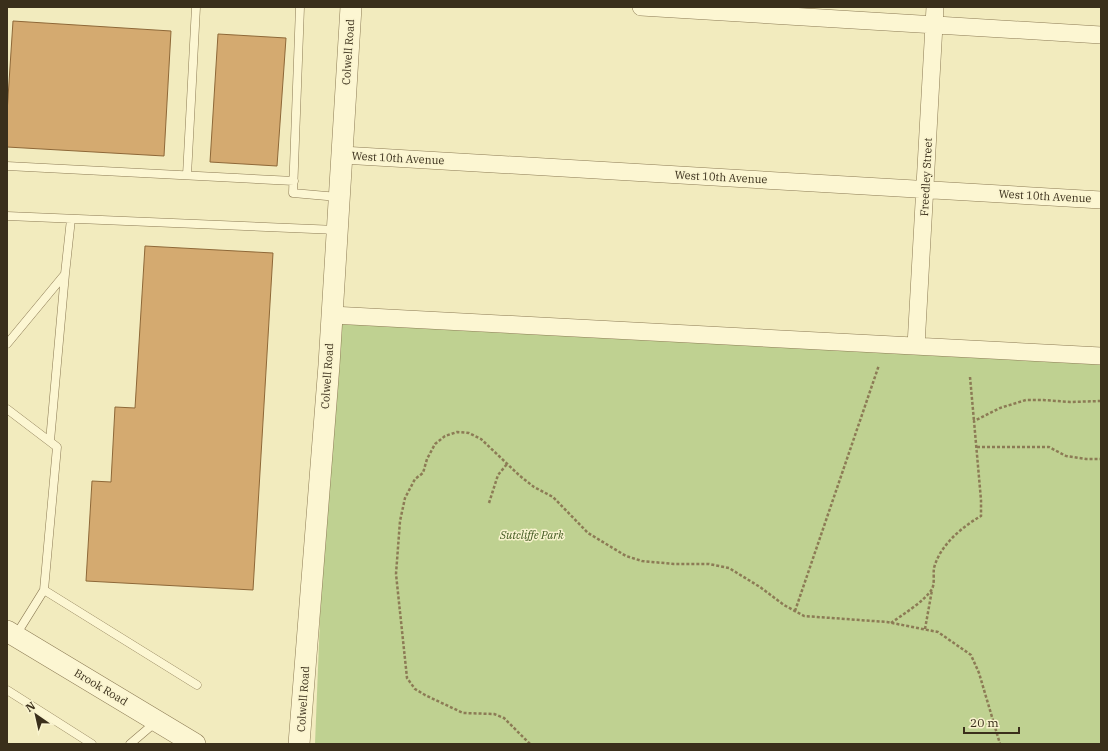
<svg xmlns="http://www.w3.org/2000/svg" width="1108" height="751" font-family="'IBM Plex Serif',serif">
<rect width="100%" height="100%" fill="#f2ebbe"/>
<path fill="#bfd191" d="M332,315l769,43v386h-786z"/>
<path fill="#d4aa70" stroke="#8e6838" d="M13,21l158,10 -7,125 -157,-9v-34z
M218,34l68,4 -9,128 -67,-4z
M145,246l128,7 -20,337 -167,-9 6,-100 19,1 4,-75 20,1z"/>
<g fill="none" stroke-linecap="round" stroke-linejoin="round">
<defs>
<path id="service" d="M300,7l-7,186 45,4
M7,166l287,15
M187,175l9,-168
M7,216l330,14
M7,344l58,-70 6,-55
M7,409l50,38 -13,143
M50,441l15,-167
M16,635l28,-45 153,95
M7,690l85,54
M130,744l27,-23"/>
<path id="minor" d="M641,7l460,28
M342,155l759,45
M332,315l769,41
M916,346l19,-339"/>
<path id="tertiary" d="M7,631l188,113
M299,744l30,-379 22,-358"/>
</defs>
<use href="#service" stroke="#8c7b55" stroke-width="9"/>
<use href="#minor" stroke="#8c7b55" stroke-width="18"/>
<use href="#tertiary" stroke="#8c7b55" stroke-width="22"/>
<path stroke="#8c7b55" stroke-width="2.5" stroke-dasharray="3 2" stroke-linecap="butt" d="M970,377l4,44
M977,447h72l17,9 20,3h15
M489,503l9,-28 9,-11
M795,611l84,-246
M891,623c11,-8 34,-22 41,-34 3,-6 1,-15 2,-21 6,-23 28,-41 47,-52v-16l-7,-79 26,-13 26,-8h17l27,2 31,-1
M925,629l7,-39
M530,744l-26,-26 -10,-4 -31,-1 -38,-18 -10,-6 -8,-11 -11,-104 4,-53 5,-23 10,-19 8,-6 4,-14 8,-15 10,-8 12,-4 12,1 12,6 39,37 14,11 19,10 35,36 38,23 16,5 32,3h35l20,4 31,19 24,18 20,11 83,6 51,10 33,23 8,18 21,71"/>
<use href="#service" stroke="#fcf6d2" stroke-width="8"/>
<use href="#minor" stroke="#fcf6d2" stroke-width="17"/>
<use href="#tertiary" stroke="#fcf6d2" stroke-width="21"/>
</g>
<g text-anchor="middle" stroke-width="3" stroke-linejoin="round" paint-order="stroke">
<g font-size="11" fill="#3a2f1b" stroke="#f9f3ce">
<text transform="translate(348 52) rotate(-86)" y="4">Colwell Road</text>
<text transform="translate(398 158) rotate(3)" y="4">West 10th Avenue</text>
<text transform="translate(721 177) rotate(3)" y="4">West 10th Avenue</text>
<text transform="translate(926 177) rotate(-87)" y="4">Freedley Street</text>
<text transform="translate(1045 196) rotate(3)" y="4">West 10th Avenue</text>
<text transform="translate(327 376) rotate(-86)" y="4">Colwell Road</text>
<text transform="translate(101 687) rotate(31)" y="4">Brook Road</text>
<text transform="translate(303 699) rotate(-86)" y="4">Colwell Road</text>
</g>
<g font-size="11" font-style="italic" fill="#41581f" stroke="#f9f3ce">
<text x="532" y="539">Sutcliffe Park</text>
</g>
</g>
<rect width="1108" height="751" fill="none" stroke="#3a2f1b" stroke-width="16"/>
<g transform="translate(36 715) rotate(326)" stroke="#f9f3ce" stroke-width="3" paint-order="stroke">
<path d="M0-3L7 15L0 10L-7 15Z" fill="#3a2f1b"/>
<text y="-6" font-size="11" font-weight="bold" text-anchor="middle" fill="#3a2f1b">N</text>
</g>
<path d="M964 727v6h55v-6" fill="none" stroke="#3a2f1b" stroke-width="2"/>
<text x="970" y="727" font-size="12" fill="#3a2f1b" stroke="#f9f3ce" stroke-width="3" paint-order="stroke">20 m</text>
</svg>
